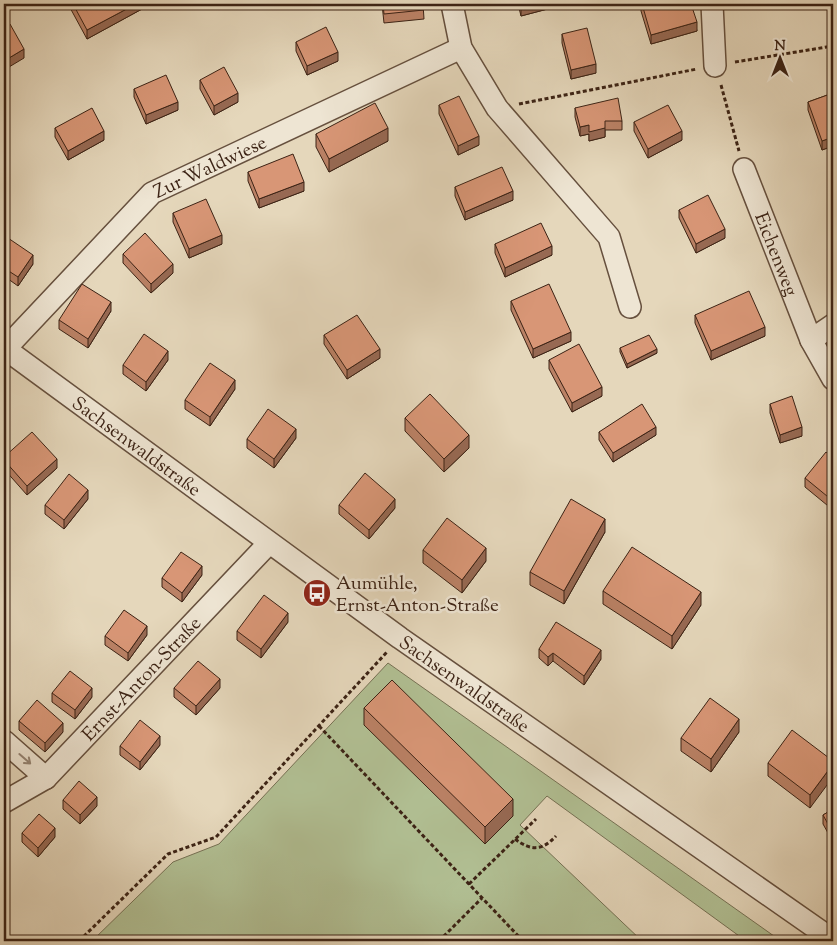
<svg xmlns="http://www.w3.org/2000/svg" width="837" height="945" font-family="'Sorts Mill Goudy',serif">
<rect width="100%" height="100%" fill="#e5d7bb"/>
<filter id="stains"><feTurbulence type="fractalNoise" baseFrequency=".004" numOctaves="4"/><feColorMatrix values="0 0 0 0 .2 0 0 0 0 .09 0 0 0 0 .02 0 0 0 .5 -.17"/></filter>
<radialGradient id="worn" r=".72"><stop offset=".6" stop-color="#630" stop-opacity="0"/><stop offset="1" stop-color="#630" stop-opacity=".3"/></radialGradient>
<path fill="#b1bf93" stroke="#767154" d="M388,663l393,278h-35l-199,-145 -27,29 122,116h-550l81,-79 46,-18z"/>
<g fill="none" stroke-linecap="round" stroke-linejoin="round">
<defs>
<g id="minor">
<path d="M452,4l9,44 36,60 112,129 21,70"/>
<path d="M712,4l3,62"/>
<path id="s1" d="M744,169l67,171 22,39"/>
<path d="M811,340l22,-15"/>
<path id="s2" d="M4,348l396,290 433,302"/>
<path id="s3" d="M5,349l147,-156 309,-145"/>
<path d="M4,741l42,37"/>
<path id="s4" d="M4,802l42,-24 223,-235"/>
</g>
</defs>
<use href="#minor" stroke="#66503e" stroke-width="24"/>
<path stroke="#3c2315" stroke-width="3" stroke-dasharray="4 2.5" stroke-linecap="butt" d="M735,62l98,-16
M721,85l18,66
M519,104l178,-35
M319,726l204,215
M515,839c16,12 27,12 41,-3
M469,884l67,-65
M79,941l89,-87 48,-17 171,-185
M439,941l43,-43"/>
<use href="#minor" stroke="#eee5d3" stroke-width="21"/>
</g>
<path fill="#ba8165" stroke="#3c2315" d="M68,4h74v5l-55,30z
M382,4h41l1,15 -40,4z
M518,4h41v2l-38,10z
M641,4h50l6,27 -46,13 -10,-33z
M562,34l34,39 -25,6 -9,-36z
M296,42l42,19 -31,14 -11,-24z
M200,80l38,22 -24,13 -14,-26z
M134,89l44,21 -32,14 -12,-27z
M833,93v53l-11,4 -14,-40v-8z
M439,105l40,40 -21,10 -19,-41z
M575,108l47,13v9h-17v7l-16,4v-7l-9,2 -5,-19z
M634,122l48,18 -34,18 -14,-27z
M55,128l49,12 -36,20 -13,-23z
M316,134l72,7 -59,31 -13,-25z
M248,172l56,19 -45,17 -11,-27z
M455,187l58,13 -48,20 -10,-24z
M679,210l46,28 -29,15 -17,-35z
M173,213l49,31 -33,14 -16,-36z
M4,244l29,20 -15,22 -14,-10z
M495,244l57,11 -47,22 -10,-24z
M123,254l50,19 -22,20 -28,-30z
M511,301l60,40 -38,17 -22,-48z
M111,311l-23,37 -29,-19v-9z
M695,315l70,21 -54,24 -16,-37z
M324,335l56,23 -33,21 -23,-35z
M620,348l37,5 -30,15 -7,-16z
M168,360l-22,31 -23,-17v-9z
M549,360l53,36 -30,16 -23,-43z
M235,389l-25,37 -25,-17v-9z
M770,404l32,32 -22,7 -10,-30z
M405,418l64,30 -25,24 -39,-41z
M599,432l57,3 -43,27 -14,-22z
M296,438l-22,30 -27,-20v-9z
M4,457l53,11 -30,27 -23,-26z
M833,458v52l-28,-23v-9z
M88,499l-24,30 -19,-15v-9z
M339,505l56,3 -26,31 -30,-25z
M605,532l-41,72 -34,-19v-13z
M423,550l63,11 -24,32 -39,-30z
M202,575l-20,27 -20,-15v-9z
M603,591l98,14 -29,44 -69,-45z
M288,622l-27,36 -24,-18v-9z
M147,635l-19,26 -23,-16v-9z
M539,649l62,10 -17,26 -31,-24 -5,5 -9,-8z
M174,688h46l-24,27 -22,-18z
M52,693l40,4 -17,22 -23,-17z
M364,708l149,108 -28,28 -121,-119z
M19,721l44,11 -18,20 -26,-22z
M739,732l-28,40 -30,-21v-13z
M160,745l-20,25 -20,-15v-9z
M833,761l-23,47 -42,-32v-13z
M63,800l34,6 -17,18 -17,-15z
M833,809v33l-10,-18v-9z
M22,833l33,4 -17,20 -16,-15z"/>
<path fill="#976953" stroke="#3c2315" d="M136,4h6v5l-55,30v-9z
M534,4h25v2l-38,10v-9z
M697,22v9l-46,13v-9z
M24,49v9l-20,12v-9z
M338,52v9l-31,14v-9z
M596,64v9l-25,6v-9z
M238,93v9l-24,13v-9z
M178,102v8l-32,14v-9z
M589,125l16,3v9l-16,4v-7l-9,2v-9z
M388,128v13l-59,31v-13z
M104,131v9l-36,20v-9z
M682,131v9l-34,18v-9z
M479,136v9l-21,10v-9z
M833,137v9l-11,4v-9z
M304,182v9l-45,17v-9z
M513,191v9l-48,20v-8z
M725,229v9l-29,15v-9z
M222,235v9l-33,14v-9z
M552,246v9l-47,22v-9z
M33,255v9l-15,22v-9z
M173,264v9l-22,20v-9z
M111,302v9l-23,37v-9z
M765,327v9l-54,24v-9z
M571,332v9l-38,17v-9z
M380,349v9l-33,21v-9z
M657,349v4l-30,15v-4z
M168,351v9l-22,31v-9z
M235,380v9l-25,37v-9z
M602,387v9l-30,16v-9z
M656,427v8l-43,27v-9z
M802,427v9l-22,7v-8z
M296,429v9l-22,30v-9z
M469,435v13l-25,24v-13z
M57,459v9l-30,27v-9z
M88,490v9l-24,30v-9z
M395,499v9l-26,31v-9z
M605,519v13l-41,72v-13z
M486,548v13l-24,32v-13z
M202,566v9l-20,27v-9z
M701,592v13l-29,44v-13z
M288,613v9l-27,36v-9z
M147,626v9l-19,26v-8z
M601,650v9l-17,26v-9z
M553,653v8l-5,5v-9z
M220,679v9l-24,27v-9z
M92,688v9l-17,22v-9z
M739,719v13l-28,40v-13z
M63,723v9l-18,20v-9z
M160,736v9l-20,25v-8z
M833,764v13l-23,31v-13z
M97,797v9l-17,18v-9z
M513,799v17l-28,28v-17z
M55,828v9l-17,20v-9z"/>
<path fill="#d89676" stroke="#3c2315" d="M73,4h63l-49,26z
M383,4h40l1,6 -40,4z
M520,4h14l-13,3z
M642,4h49l6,18 -46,13z
M10,24l14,25 -20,12v-33z
M326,27l12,25 -31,14 -11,-24z
M587,28l9,36 -25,6 -9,-36z
M224,67l14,26 -24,13 -14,-26z
M166,75l12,27 -32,13 -12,-26z
M833,93v44l-11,4 -14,-39z
M459,96l20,40 -21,10 -19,-41z
M618,98l4,23h-17v7l-16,4v-7l-9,2 -5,-19z
M375,103l13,25 -59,31 -13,-25z
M668,105l14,26 -34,18 -14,-27z
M92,108l12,23 -36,20 -13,-23z
M293,154l11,28 -45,17 -11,-27z
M502,167l11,24 -48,21 -10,-25z
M708,195l17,34 -29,15 -17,-34z
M206,199l16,36 -33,14 -16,-36z
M541,223l11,23 -47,22 -10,-24z
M145,233l28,31 -22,20 -28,-30z
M8,238l25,17 -15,22 -14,-9v-24z
M82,284l29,18 -23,37 -29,-19z
M549,284l22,48 -38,17 -22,-48z
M749,291l16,36 -54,24 -16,-36z
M357,315l23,34 -33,21 -23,-35z
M144,334l24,17 -22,31 -23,-17z
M649,335l8,14 -30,15 -7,-16z
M579,344l23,43 -30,16 -23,-43z
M210,363l25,17 -25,37 -25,-17z
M430,394l39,41 -25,24 -39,-41z
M792,396l10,31 -22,8 -10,-31z
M642,404l14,23 -43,26 -14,-21z
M268,409l28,20 -22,30 -27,-20z
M32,432l25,27 -30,27 -23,-26v-3z
M826,452l7,6v43l-28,-23z
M365,473l30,26 -26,31 -30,-25z
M69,474l19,16 -24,30 -19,-15z
M571,499l34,20 -41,72 -34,-19z
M447,518l39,30 -24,32 -39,-30z
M632,547l69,45 -29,44 -69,-45z
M181,552l21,14 -20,27 -20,-15z
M264,595l24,18 -27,36 -24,-18z
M124,610l23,16 -19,27 -23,-17z
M556,622l45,28 -17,26 -31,-23 -5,4 -9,-8z
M198,661l22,18 -24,27 -22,-18z
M70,671l22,17 -17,22 -23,-17z
M392,680l121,119 -28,28 -121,-119z
M710,698l29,21 -28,40 -30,-21z
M37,700l26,23 -18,20 -26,-22z
M140,720l20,16 -20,26 -20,-16z
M792,730l41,31v3l-23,31 -42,-32z
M79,781l18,16 -17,18 -17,-15z
M833,809v24l-10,-18z
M39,814l16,14 -17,20 -16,-15z"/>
<defs><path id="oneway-shaft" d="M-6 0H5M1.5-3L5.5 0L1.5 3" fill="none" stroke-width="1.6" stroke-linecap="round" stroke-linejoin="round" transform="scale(1.25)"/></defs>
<use stroke="#958474" href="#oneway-shaft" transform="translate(25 759) rotate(41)"/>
<defs>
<symbol id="bus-disc" viewBox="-11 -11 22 22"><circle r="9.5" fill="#8f2418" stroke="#eee5d3"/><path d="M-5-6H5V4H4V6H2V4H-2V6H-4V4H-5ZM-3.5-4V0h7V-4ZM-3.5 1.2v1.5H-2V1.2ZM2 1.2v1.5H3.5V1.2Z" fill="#fff"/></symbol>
</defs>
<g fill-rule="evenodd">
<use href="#bus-disc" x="301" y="577" width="32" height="32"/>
</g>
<g text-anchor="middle" stroke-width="5" stroke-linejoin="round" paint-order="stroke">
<g font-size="19" fill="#3c2315" stroke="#eee5d3">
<text dy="7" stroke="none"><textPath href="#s3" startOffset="278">Zur Waldwiese</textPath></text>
<text dy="7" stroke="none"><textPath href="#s1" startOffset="91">Eichenweg</textPath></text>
<text dy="7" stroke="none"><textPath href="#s2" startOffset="165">Sachsenwaldstraße</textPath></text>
<text dy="7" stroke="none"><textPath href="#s4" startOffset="186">Ernst-Anton-Straße</textPath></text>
<text dy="7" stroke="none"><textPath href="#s2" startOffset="570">Sachsenwaldstraße</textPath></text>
</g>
<g font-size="19" fill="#3c2315" stroke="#eee5d3" text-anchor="start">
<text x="336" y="589">Aumühle,<tspan x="336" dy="22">Ernst-Anton-Straße</tspan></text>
</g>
</g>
<rect width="837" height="945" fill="none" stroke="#e5d7bb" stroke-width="20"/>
<rect x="5" y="5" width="827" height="935" fill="none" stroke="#3c2315" stroke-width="2.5"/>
<rect x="10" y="10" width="817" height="925" fill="none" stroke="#3c2315"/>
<g transform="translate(780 58)" stroke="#eee5d3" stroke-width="4" paint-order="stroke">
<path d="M0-4L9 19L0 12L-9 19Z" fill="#3c2315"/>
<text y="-8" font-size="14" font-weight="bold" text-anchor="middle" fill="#3c2315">N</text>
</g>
<rect width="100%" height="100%" filter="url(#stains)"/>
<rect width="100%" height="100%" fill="url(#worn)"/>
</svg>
